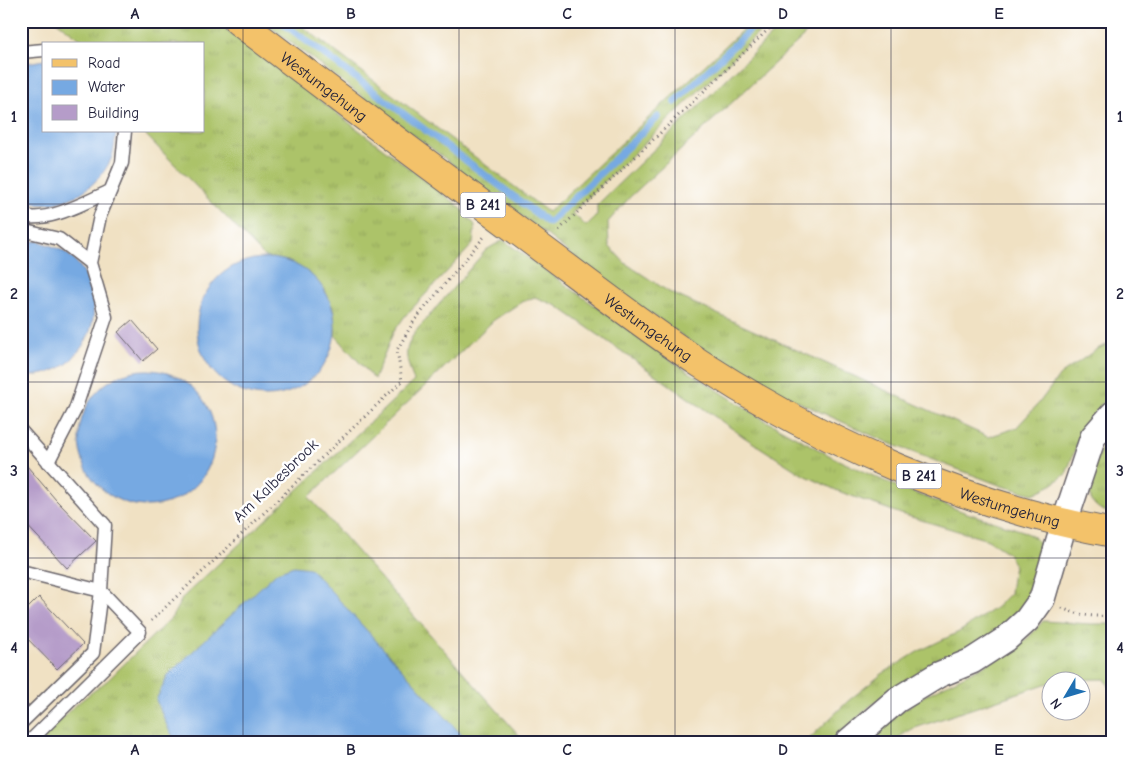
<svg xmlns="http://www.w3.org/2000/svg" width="1134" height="763" font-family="'Comic Neue',sans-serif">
<defs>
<pattern id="grass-tufts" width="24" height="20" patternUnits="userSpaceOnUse" patternTransform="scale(1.25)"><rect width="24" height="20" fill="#acc369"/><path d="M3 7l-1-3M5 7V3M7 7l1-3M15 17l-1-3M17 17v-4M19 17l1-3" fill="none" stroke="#94a75c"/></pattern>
</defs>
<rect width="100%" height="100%" fill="#fff"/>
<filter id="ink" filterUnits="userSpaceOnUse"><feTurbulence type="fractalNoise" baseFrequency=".02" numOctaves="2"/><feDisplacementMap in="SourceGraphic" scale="10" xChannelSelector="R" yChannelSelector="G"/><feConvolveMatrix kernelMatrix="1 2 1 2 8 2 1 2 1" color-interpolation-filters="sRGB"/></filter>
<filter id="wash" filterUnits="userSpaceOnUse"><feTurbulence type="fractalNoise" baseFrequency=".0096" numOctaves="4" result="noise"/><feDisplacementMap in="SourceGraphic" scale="20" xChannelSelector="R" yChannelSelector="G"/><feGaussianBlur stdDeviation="1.12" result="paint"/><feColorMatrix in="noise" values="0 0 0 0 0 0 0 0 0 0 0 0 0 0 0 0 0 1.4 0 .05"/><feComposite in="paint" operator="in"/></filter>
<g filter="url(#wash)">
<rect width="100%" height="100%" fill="#f0e1c3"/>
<path fill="url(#grass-tufts)" stroke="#677252" d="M56,21h159l244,185 16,19 -2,19 -68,72 -12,17 -19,46 -39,-44 -1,-23 -9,-22 -16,-17 -21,-12 -23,-4 -123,-126h62v-87h-117z
M262,21h33l253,191 204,-191h19l-199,192 14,13 11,-11v-10l189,-184h34l-190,176 -22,25 1,24 16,17 44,29 319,145 28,-9 23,-25 21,-28 37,-26 16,-7v52l-6,4 -13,16 -13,20 -15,40 -16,12 -17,8 -31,-8 -111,-42 -121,-55 -76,-45 -91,-64 -56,-45z
M503,240l172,123 88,56 73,40 57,26 71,27 59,19 12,7 7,8 2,8 -9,37 -20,28 -23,18 -94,49 -29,21 -38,35h-25l42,-41 34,-27 37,-23 40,-19 36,-24 15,-15 4,-29 -6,-11 -20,-13 -87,-26 -63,-23 -38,-18 -56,-36 -187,-131 -22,-9 -12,4 -29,19 -185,177 216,245h-487l36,-36 34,-26 64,-63 11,-20 231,-216c-8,-23 -12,-30 2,-50l70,-81z
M1113,430v83c-9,-1 -18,-5 -22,-14 -7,-16 11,-57 22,-69z
M1043,621l47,3h23v69l-8,-14 -53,1 -1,3 -6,1 -133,45 -21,13h-28l31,-26 30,-20 86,-44 19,-15z"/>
<path fill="#76a9e2" stroke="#4c668e" d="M44,60v71h72v2c-1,8 -2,17 -4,24 -12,28 -44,51 -75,46 -6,0 -11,-2 -16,-4v-135z
M38,241c8,3 18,6 25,10 35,22 41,74 13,103 -3,4 -7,9 -11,11 -14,9 -28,11 -44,11v-134z
M197 327a69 69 0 1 1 138 0a69 69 0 1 1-138 0Z
M79 438a68 68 0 1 1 136 0a68 68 0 1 1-136 0Z
M294,566l16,2 158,174h-291l-8,-12 -13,-30 12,-25 109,-103z"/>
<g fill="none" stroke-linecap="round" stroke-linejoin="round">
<path stroke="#76a9e2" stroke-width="7" d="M280,21l269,202 109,-106
M675,102l84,-81"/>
</g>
<g id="blocks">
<path fill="#b59cc9" d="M132,320l25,29 -14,12 -25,-29z
M21,459l35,41 40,41 -29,27 -46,-49z
M39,597l44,47 -26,25 -36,-37v-17z"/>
</g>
</g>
<g filter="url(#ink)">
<use href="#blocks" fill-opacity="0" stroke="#6a656b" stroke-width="1"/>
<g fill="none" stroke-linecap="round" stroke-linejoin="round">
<defs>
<path id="lane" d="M21,52l23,-2
M21,215c24,10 67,-14 89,-24
M21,230l38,9 31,24 16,54 -31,93 -27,52
M90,263l10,-47 22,-53 3,-32
M21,431l84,94 -4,66 -8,62 -72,70
M21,571l80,20 39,41 -111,110"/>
<path id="street" d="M848,742l49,-42 41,-25 34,-14 34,-22 21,-19 15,-21 22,-75 29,-87 20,-23"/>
<g id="primary">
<path id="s1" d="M238,21c95,72 189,143 284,213 60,44 118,90 179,130 123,80 267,142 412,169"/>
</g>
</defs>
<use href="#lane" stroke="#6a656b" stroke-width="15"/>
<use href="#street" stroke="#6a656b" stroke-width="28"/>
<use href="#primary" stroke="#6a656b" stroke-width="30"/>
<path stroke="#6a656b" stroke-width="3" stroke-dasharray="1 4" stroke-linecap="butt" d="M559,230l218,-209
M1062,608c15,7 35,10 51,7
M151,621l251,-240 -5,-31 17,-29 70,-84"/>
<use href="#lane" stroke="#fff" stroke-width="12"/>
<use href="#street" stroke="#fff" stroke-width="25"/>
<use href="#primary" stroke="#f3c26a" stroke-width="28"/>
</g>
</g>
<path fill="none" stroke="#22223b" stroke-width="1" stroke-opacity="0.55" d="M243,21v721M459,21v721M675,21v721M891,21v721M21,204h1092M21,382h1092M21,558h1092"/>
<g text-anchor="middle" stroke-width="5" stroke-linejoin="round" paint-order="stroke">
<g fill="#fff" stroke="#646476" stroke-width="1">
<rect x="460.5" y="192.5" width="45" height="25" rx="4"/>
<rect x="896.5" y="463.5" width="45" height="25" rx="4"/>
</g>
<g font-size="15" font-weight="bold" fill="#22223b">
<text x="483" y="210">B 241</text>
<text x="919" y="481">B 241</text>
</g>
<g font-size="16" fill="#22223b" stroke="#fff">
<text dy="6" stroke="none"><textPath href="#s1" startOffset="108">Westumgehung</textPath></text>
<text dy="6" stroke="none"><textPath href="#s1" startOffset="512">Westumgehung</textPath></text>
<text transform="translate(275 480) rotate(-44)" y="6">Am Kalbesbrook</text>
<text dy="6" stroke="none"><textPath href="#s1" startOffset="918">Westumgehung</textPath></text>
</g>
</g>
<rect width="1134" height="763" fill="none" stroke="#fff" stroke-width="55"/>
<rect x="42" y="42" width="162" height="90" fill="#ffffff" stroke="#a7a7b1"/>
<rect x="52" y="59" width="25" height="8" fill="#f3c26a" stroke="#a7a7b1"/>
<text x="88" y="68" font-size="15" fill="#22223b">Road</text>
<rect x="52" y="80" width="25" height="15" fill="#76a9e2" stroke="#a7a7b1"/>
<text x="88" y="92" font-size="15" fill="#22223b">Water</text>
<rect x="52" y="105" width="25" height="15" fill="#b59cc9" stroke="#a7a7b1"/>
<text x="88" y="118" font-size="15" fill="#22223b">Building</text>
<g transform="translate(1066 696) rotate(232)"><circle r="24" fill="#ffffff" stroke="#a7a7b1"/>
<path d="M0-4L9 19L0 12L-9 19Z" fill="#1f6fb2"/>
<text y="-8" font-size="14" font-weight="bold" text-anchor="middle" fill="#22223b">N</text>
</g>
<rect x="28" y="28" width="1078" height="708" fill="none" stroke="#22223b" stroke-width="2"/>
<g font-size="16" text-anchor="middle" font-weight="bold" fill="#22223b">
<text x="135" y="19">A</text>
<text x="351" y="19">B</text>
<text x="567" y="19">C</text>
<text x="783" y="19">D</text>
<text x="999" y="19">E</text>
<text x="14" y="122">1</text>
<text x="1120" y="122">1</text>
<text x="14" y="299">2</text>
<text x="1120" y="299">2</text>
<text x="14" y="476">3</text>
<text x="1120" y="476">3</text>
<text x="14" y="653">4</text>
<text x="1120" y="653">4</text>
<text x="135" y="755">A</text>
<text x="351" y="755">B</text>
<text x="567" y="755">C</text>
<text x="783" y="755">D</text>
<text x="999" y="755">E</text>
</g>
</svg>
